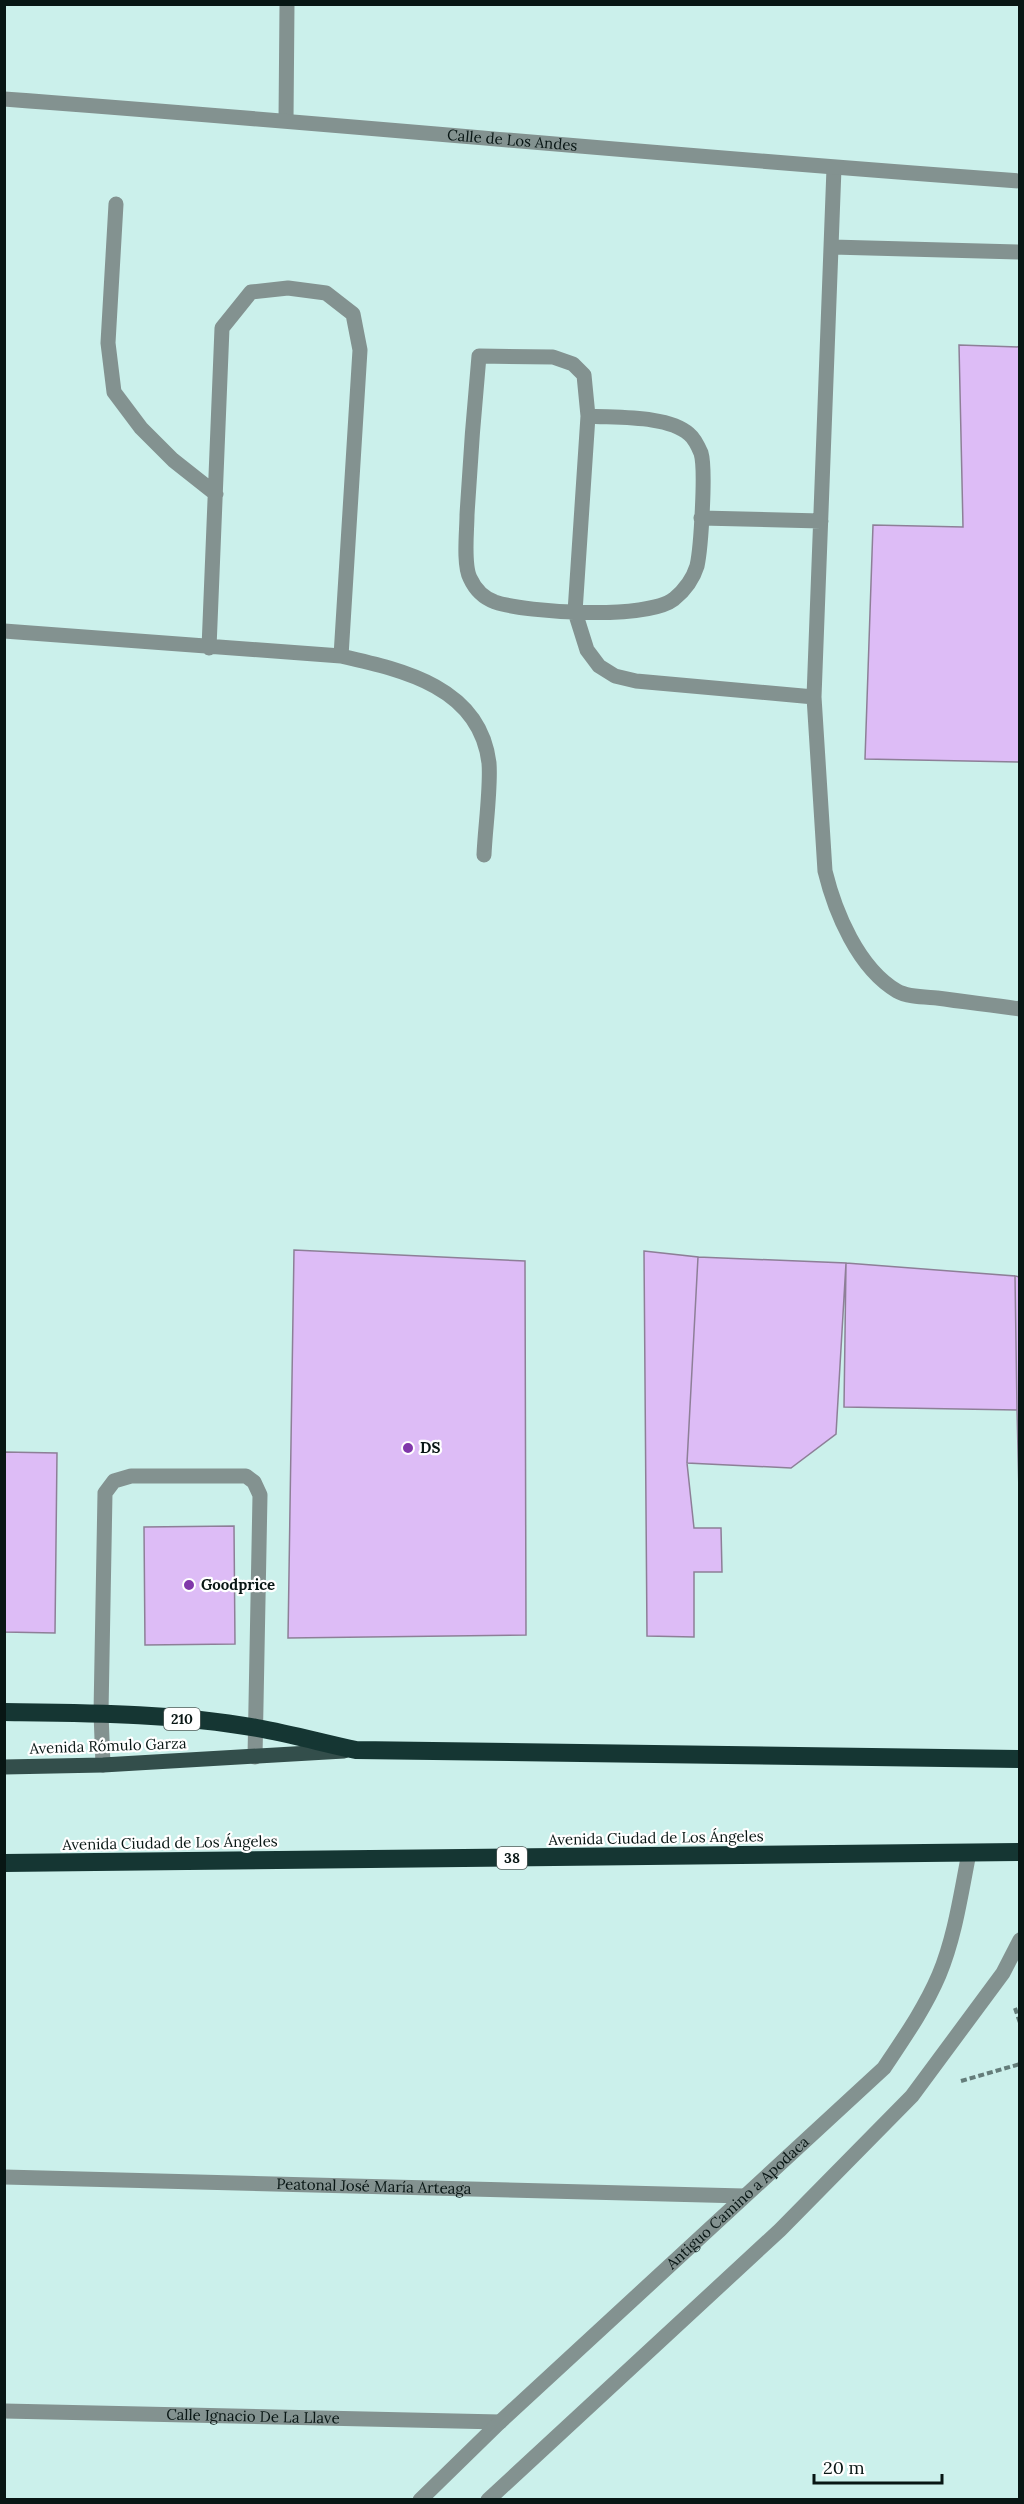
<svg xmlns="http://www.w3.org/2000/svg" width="1024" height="2504" font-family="Lora,serif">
<rect width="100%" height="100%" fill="#cbf0eb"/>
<path fill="#ddbcf6" stroke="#8d7f97" stroke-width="1.5" d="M959,345l61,2v415l-155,-3 8,-234 90,2z
M294,1250l231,11 1,374 -238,3z
M644,1251l54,6 -11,206 7,65h27l1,44h-28v65l-47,-1z
M698,1257l148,6 -10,171 -45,34 -104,-5z
M846,1263l169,13 2,134 -173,-3z
M1015,1276l5,1v257l-3,-124z
M4,1452l53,1 -2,180 -51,-1z
M234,1526l1,118 -90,1 -1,-118z"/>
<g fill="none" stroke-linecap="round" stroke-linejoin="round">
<path stroke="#647d7a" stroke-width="4" stroke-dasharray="6 3" stroke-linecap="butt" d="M1015,2008l5,15
M961,2081l59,-17"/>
<path stroke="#839290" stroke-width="15" d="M286,120l1,-116
M834,168l-20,529 11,174c10,41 33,97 72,120 10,6 28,6 40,7 28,4 55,7 83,11
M116,204l-8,139 6,49 27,36 32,32 43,34
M832,247l188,5
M588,416c27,2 80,-1 101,18 5,4 9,12 12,19 5,16 0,95 -4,113 -4,13 -12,24 -23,33 -27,21 -146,14 -179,3 -11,-4 -20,-13 -25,-24 -7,-14 -3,-47 -3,-63 3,-53 7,-106 12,-159l74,1 20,7 11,11 4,41 -13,196 12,38 12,16 16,10 21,5 178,16
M701,518l120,3
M4,631l337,25c62,14 139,31 148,107 2,25 -4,66 -5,92
M209,648l13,-320 29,-36 37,-4 38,5 27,21 7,36 -19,306
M103,1765l-2,-52 4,-220 9,-12 17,-5h115l8,6 6,13 -5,262"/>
<g stroke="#839290" stroke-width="15">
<path id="s1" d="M4,99c339,25 677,58 1016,82"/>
<path id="s2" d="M4,2177l740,19"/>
<path id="s3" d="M4,2411l496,11"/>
<path id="s4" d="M420,2500l80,-78 384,-354c20,-30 41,-60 55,-93 16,-38 22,-82 30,-122"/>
<path d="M488,2500l292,-270 132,-134 91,-123 17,-33"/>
</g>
<path stroke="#334e4b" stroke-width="15" d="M4,1767l99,-2 241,-14"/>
<path stroke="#153633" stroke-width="18" d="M4,1712c85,1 170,1 253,16 34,6 66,15 99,22l664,9
M4,1863l1016,-11"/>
</g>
<g fill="#8037aa" stroke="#fff" stroke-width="2">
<circle cx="408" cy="1448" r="6"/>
<circle cx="189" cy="1585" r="6"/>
</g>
<g text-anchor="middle" stroke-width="4.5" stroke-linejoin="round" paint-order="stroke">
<g fill="#fff" stroke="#525c5a" stroke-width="1.5">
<rect x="164" y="1708" width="36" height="22" rx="4.5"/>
<rect x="497" y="1847" width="30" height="22" rx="4.5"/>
</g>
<g font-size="14" font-weight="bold" fill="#081614">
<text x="182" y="1724">210</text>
<text x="512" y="1863">38</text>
</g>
<g font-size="15" fill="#081614" stroke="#fff">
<text dy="5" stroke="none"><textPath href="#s1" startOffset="510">Calle de Los Andes</textPath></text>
<text transform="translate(108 1746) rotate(-2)" y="5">Avenida Rómulo Garza</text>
<text transform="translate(656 1838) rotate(-1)" y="5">Avenida Ciudad de Los Ángeles</text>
<text transform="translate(170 1843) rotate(-1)" y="5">Avenida Ciudad de Los Ángeles</text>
<text dy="5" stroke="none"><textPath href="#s2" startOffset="370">Peatonal José María Arteaga</textPath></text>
<text dy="5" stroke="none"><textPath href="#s4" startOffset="435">Antiguo Camino a Apodaca</textPath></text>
<text dy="5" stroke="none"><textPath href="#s3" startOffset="249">Calle Ignacio De La Llave</textPath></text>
</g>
<g font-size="15" font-weight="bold" fill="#081614" stroke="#fff" text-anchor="start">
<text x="420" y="1453">DS</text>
<text x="201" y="1590">Goodprice</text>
</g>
</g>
<rect width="1024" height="2504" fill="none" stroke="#081614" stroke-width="12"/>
<path d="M814 2474v9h128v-9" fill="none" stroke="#081614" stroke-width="3"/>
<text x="823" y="2474" font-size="18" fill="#081614" stroke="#ffffff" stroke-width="4.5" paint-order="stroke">20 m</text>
</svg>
